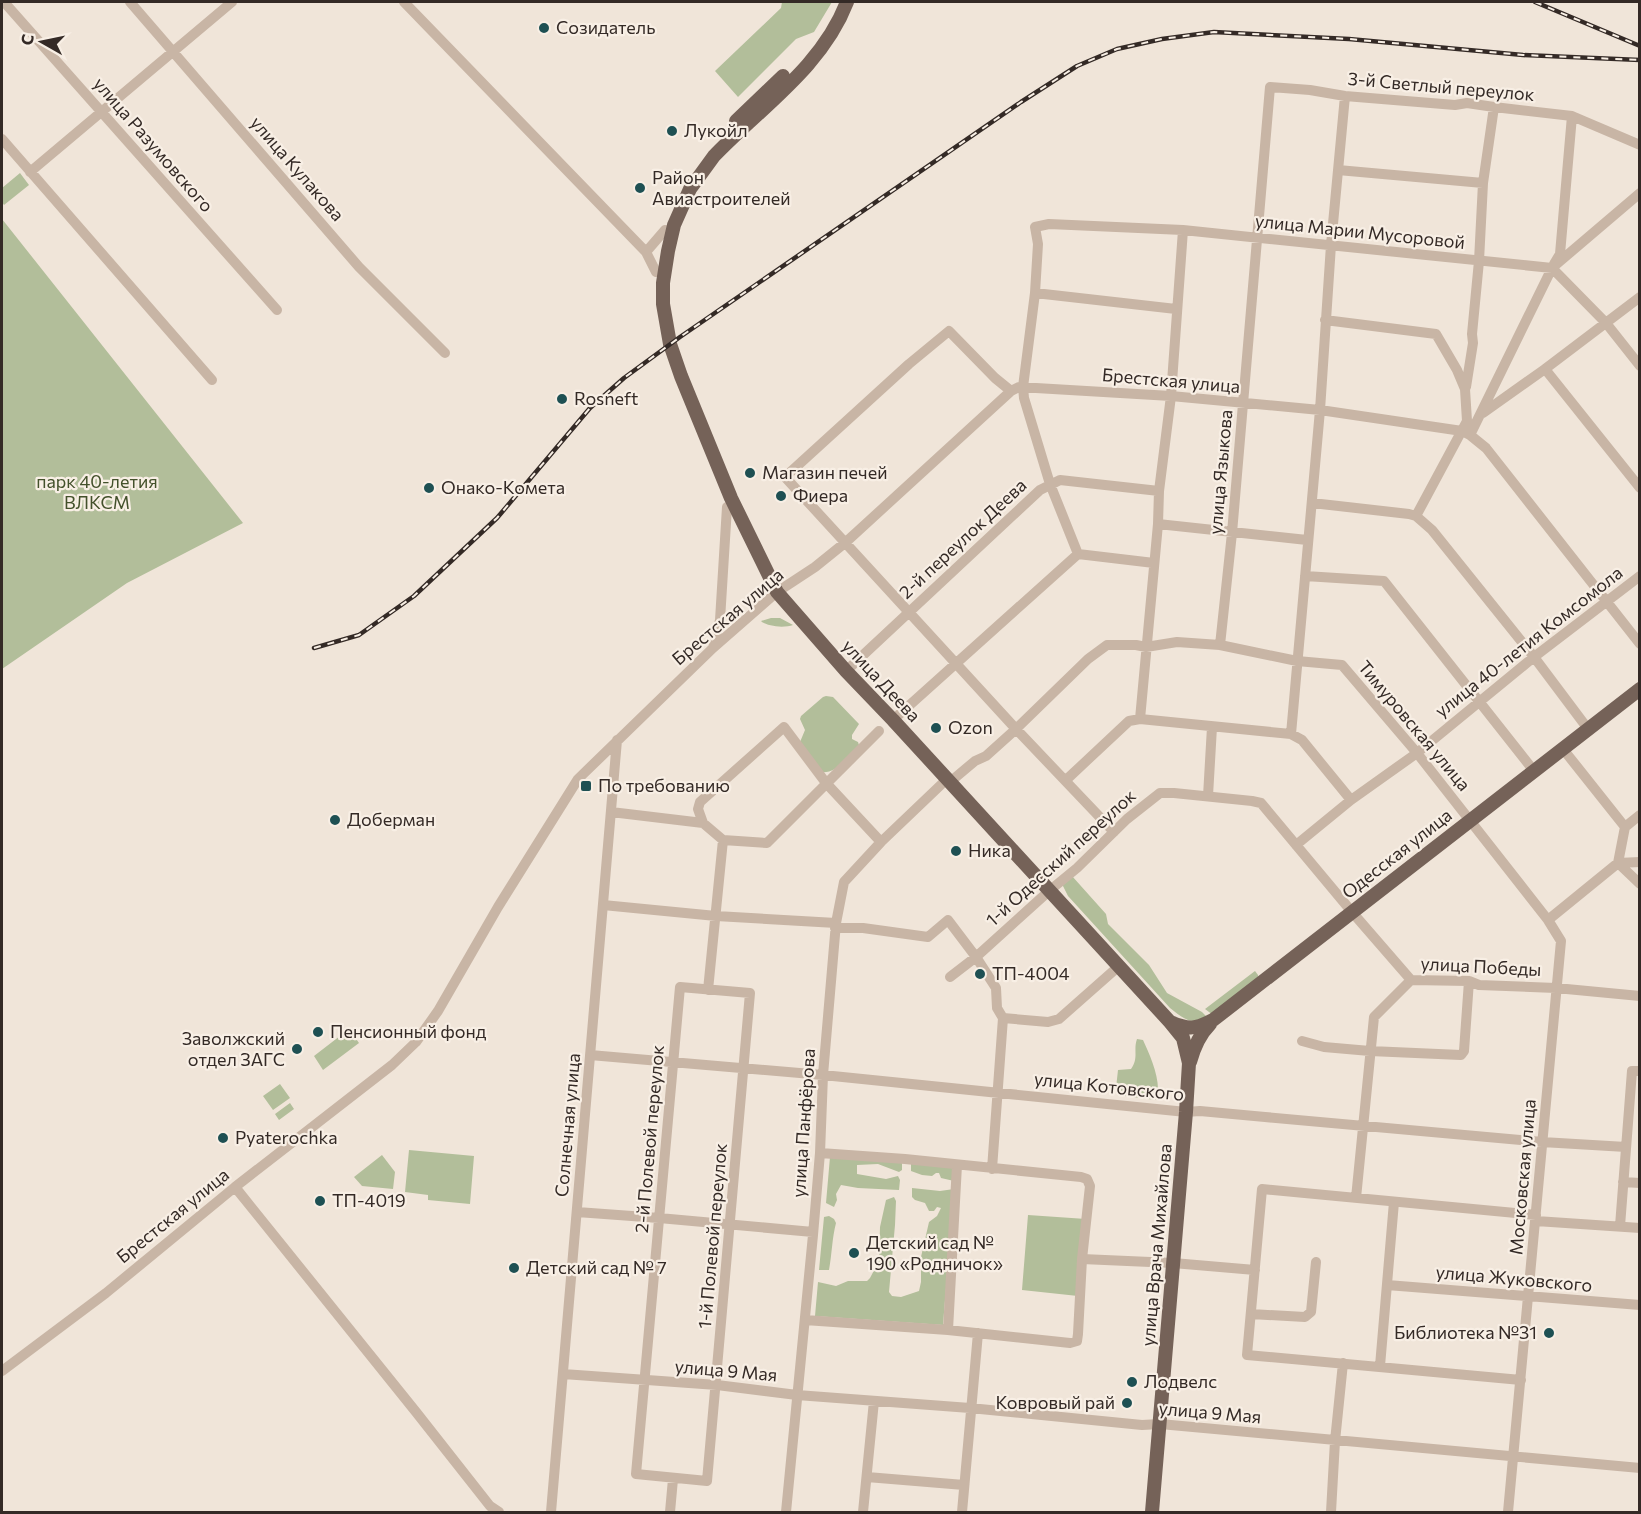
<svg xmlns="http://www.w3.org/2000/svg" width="1641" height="1514" font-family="Commissioner,sans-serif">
<rect width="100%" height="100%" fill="#f0e5d9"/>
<path fill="#b2be9a" d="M782,2h50l-18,30 -18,7 -58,58 -23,-26 66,-63z
M20,173l9,12 -25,20 -2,-3v-14z
M2,219l241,304 -116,60 -125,86z
M771,618h9l13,7c-8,3 -26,2 -32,-4z
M826,696l7,1 26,27 -7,11v4l6,3 1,3c-11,11 -22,30 -39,27l-20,-30 5,-12 -5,-11 1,-3 22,-19z
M1072,876l34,38 2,10 41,41 18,28 35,19 6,6c-18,7 -24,1 -38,-10l-102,-112 -6,-12z
M1255,971l3,4v3l-45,37 -8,-6z
M349,1029l10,14 -36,27 -9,-14z
M1137,1039l6,1c7,15 20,44 13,60l-39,-5 -1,-7 2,-18 13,-1c8,-11 2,-19 6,-30z
M280,1084l10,14 -17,12 -10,-14z
M290,1103l4,6 -15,11 -4,-6z
M409,1150l65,6 -4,48 -42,-4v-5l-23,-3z
M382,1155l13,17 -2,17 -31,-3 -8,-9z
M830,1157l72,5v8l-3,2 -21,-8 -21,1v9l29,5 12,-3 2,4 -1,10 -41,-2 -17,-3 -5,9 1,6 -3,7 -8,-4z
M911,1162l44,3 -1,16 -13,-3 -2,-5h-3l-4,3 -10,-1 -11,-4z
M912,1188l28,3 14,-2 -11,136 -128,-9 3,-34 18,4 12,-5h19l3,-3 9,-17 1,-34 6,-27 8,-3 2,4 -1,24 -6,67 3,4 9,1 18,-6 2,-9v-25l8,-35 8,-6 4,-8 -4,-1 -3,4h-5l-4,-8 -10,-3 -3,-3z
M1028,1215l58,4 -8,77 -56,-6z
M829,1216l5,3 2,4c-4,15 -4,31 -7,47h-10l5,-53z"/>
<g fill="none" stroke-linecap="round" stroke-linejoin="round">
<path stroke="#c8b5a5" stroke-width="10" d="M4,2l273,308
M130,2l229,265 86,86
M404,2l242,250 10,20
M2,139l210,241
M1338,170l145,13
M30,172l202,-170
M646,252l19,-22
M1554,264l6,-10 12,-138
M1035,293l141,16
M1325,320l111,14 21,36 8,19 2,32 -51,95
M1545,369l95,119
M1466,387l7,-44 -1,-9 7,-73 4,-78 11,-76
M1011,391l-16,-13 -46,-47 -40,33 -124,113 231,252 98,103
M1483,413l62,-44 95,-72
M1470,435l82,-167 88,-75
M1312,503l97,11 7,2 16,14 102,127 54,72
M1158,524l149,16
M1078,554l-28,-70 -26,-86 -1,-11 12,-94 3,-49 -3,-17 14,-3 134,6 369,38 54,55 34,43
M1305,576l79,5 150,190
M1220,645l12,-112 38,-446 40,3 35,6 110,9 12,-2 27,4 78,9 68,29
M713,648l7,-28 7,-113
M846,671l194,-181 20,-10 99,11
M1140,719l18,-195 1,-33 12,-95 12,-166
M893,720l185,-166 76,9
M879,731l-112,112 -44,-3 -20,-17 -5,-14 2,-7 84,-75 42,56 55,59
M1291,734l29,-324 11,-165 14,-149
M1563,749l62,78
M1066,780l63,-59 11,-2 151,15 11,6 49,60
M950,782l25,-21 11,-5 30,-27 72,-70 19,-14h29l10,2 31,-5 43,3 77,16 45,4 75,88 131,167 13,21 -53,571
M1208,796l4,-69
M611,812l92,11
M1625,827l15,-12
M1296,845l55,-45 66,-47 117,-96 106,-81
M1618,863l7,-36
M1618,863l22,21
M603,905l113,11 120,7
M1548,920l70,-57 22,-1
M835,928h28l65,9 20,-17 28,37 20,31 1,20 6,10
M950,977l26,-20 73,-66 28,-23 50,-49 33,-26h14l78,8 9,2 91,109 59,68
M680,987l70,6 -43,488 -71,-7z
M708,990l15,-150
M1003,1018l45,4 11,-3 60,-53
M1302,1041l22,6 46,4 91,4 3,-4 5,-70
M590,1055l233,20 363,37 14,-1 65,6 277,25 84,5
M992,1169l11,-151
M1623,1182l17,1
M235,1187l181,225 74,94 9,6
M1356,1198l18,-181 37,-37 58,1 10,4 77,3 84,8
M577,1212l82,6 154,14
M1536,1221l104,7
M1620,1226l12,-155h8
M1082,1259l91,4 82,7
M1387,1285l253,20
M1251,1314l54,3 6,-5 5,-50
M805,1320l143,10 122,13 7,-2 1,-7 4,-75 8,-73 -3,-7 -6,-2 -176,-18 -85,-6
M948,1330l9,-165
M1380,1366l14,-164
M2,1371l104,-78 129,-106 157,-122 24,-23 22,-31 60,-104 80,-128 135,-131 64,-56 38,-25 31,-25 165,-151 8,-4 152,9 149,14 142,21 8,4 16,13 154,196
M563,1374l154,11 80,10 173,13 172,17 18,-1 480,44
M1521,1380l-274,-25 15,-166 274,26
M867,1477l97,8
M551,1512l66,-772
M670,1512l3,-33
M786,1512l27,-277 7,-82 3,-78 13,-152 8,-41 37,-40 66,-63
M863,1512l11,-111
M962,1512l16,-179
M1331,1512l4,-71 8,-78"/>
<path stroke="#756258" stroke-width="14" d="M847,2c-25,65 -86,105 -133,154l-24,33 -16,36 -6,26 -5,32v21l7,40 11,32 50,122 46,94 69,79 47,49 277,302 13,16 6,25 -3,49 -34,400
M736,121l47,-45
M1170,1022c19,8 26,7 43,-2l427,-331
M1190,1062c4,-15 9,-27 20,-38"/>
<defs>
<path id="rail" d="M1535,2l105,44
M314,648l45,-13 55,-39 83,-78 93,-110 34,-30 56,-41 341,-235 56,-36 40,-17 45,-10 52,-7 135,7 174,16 117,5"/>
</defs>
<use href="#rail" stroke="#342a26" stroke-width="4.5"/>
<use href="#rail" stroke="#f8efe5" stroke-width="2" stroke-dasharray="7" stroke-linecap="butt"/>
</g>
<g fill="#1e5053" stroke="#f8efe5" stroke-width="2">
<circle cx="544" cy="28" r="6"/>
<circle cx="672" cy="131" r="6"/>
<circle cx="640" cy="188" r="6"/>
<circle cx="562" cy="399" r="6"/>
<circle cx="750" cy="473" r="6"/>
<circle cx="429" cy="488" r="6"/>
<circle cx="781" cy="496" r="6"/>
<circle cx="936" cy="728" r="6"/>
<rect x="580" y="780" width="12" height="12" rx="3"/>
<circle cx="335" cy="820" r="6"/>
<circle cx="956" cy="851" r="6"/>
<circle cx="980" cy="974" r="6"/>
<circle cx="318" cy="1032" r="6"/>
<circle cx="297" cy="1049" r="6"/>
<circle cx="223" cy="1138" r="6"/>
<circle cx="320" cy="1201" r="6"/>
<circle cx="854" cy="1253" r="6"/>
<circle cx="514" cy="1268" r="6"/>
<circle cx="1549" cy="1333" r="6"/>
<circle cx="1132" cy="1382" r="6"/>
<circle cx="1127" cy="1403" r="6"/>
</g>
<g text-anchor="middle" stroke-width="4.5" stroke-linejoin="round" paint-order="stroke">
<g font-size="18" fill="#342a26" stroke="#f8efe5" text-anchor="start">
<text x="556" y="34">Созидатель</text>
<text x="684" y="137">Лукойл</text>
<text x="652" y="184">Район<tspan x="652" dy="21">Авиастроителей</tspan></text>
<text x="574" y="405">Rosneft</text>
<text x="762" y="479">Магазин печей</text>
<text x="441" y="494">Онако-Комета</text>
<text x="793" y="502">Фиера</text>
<text x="948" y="734">Ozon</text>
<text x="598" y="792">По требованию</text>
<text x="347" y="826">Доберман</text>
<text x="968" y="857">Ника</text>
<text x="992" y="980">ТП-4004</text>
<text x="330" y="1038">Пенсионный фонд</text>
<text x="285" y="1045" text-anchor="end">Заволжский<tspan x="285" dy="21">отдел ЗАГС</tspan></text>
<text x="235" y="1144">Pyaterochka</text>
<text x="332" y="1207">ТП-4019</text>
<text x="866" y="1249">Детский сад №<tspan x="866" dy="21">190 «Родничок»</tspan></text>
<text x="526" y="1274">Детский сад № 7</text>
<text x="1537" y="1339" text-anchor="end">Библиотека №31</text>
<text x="1144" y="1388">Лодвелс</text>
<text x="1115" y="1409" text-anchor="end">Ковровый рай</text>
</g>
<g font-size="18" fill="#342a26" stroke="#f8efe5">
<text transform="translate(1441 87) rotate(5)" y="6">3-й Светлый переулок</text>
<text transform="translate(153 145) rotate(49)" y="6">улица Разумовского</text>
<text transform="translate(297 169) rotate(49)" y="6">улица Кулакова</text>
<text transform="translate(1360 232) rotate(6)" y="6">улица Марии Мусоровой</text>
<text transform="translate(1171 381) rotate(5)" y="6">Брестская улица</text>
<text transform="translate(1221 472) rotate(-85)" y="6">улица Языкова</text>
<text transform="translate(963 539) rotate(-43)" y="6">2-й переулок Деева</text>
<text transform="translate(728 617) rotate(-40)" y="6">Брестская улица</text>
<text transform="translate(1529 642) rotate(-38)" y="6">улица 40-летия Комсомола</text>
<text transform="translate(881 681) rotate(47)" y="6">улица Деева</text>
<text transform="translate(1414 726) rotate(50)" y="6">Тимуровская улица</text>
<text transform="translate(1397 854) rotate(-38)" y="6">Одесская улица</text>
<text transform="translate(1061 858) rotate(-42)" y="6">1-й Одесский переулок</text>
<text transform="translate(1481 967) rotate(3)" y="6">улица Победы</text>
<text transform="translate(1109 1087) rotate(6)" y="6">улица Котовского</text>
<text transform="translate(804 1123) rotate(-86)" y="6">улица Панфёрова</text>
<text transform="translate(568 1125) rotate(-85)" y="6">Солнечная улица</text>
<text transform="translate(650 1139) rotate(-85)" y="6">2-й Полевой переулок</text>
<text transform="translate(1523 1177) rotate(-85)" y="6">Московская улица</text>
<text transform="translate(173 1216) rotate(-39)" y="6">Брестская улица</text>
<text transform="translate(713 1236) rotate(-85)" y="6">1-й Полевой переулок</text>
<text transform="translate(1157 1245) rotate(-85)" y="6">улица Врача Михайлова</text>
<text transform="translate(1514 1279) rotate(5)" y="6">улица Жуковского</text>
<text transform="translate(726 1371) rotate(5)" y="6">улица 9 Мая</text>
<text transform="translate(1210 1413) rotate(5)" y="6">улица 9 Мая</text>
</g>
<g font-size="18" fill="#43512b" stroke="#f8efe5">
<text x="97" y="488">парк 40-летия<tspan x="97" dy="21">ВЛКСМ</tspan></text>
</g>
</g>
<rect width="1641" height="1514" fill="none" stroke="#342a26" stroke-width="6"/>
<g transform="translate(42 42) rotate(279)" stroke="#f8efe5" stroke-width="4.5" paint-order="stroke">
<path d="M0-4.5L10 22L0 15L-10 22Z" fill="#342a26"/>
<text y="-9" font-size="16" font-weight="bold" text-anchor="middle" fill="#342a26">С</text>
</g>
</svg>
